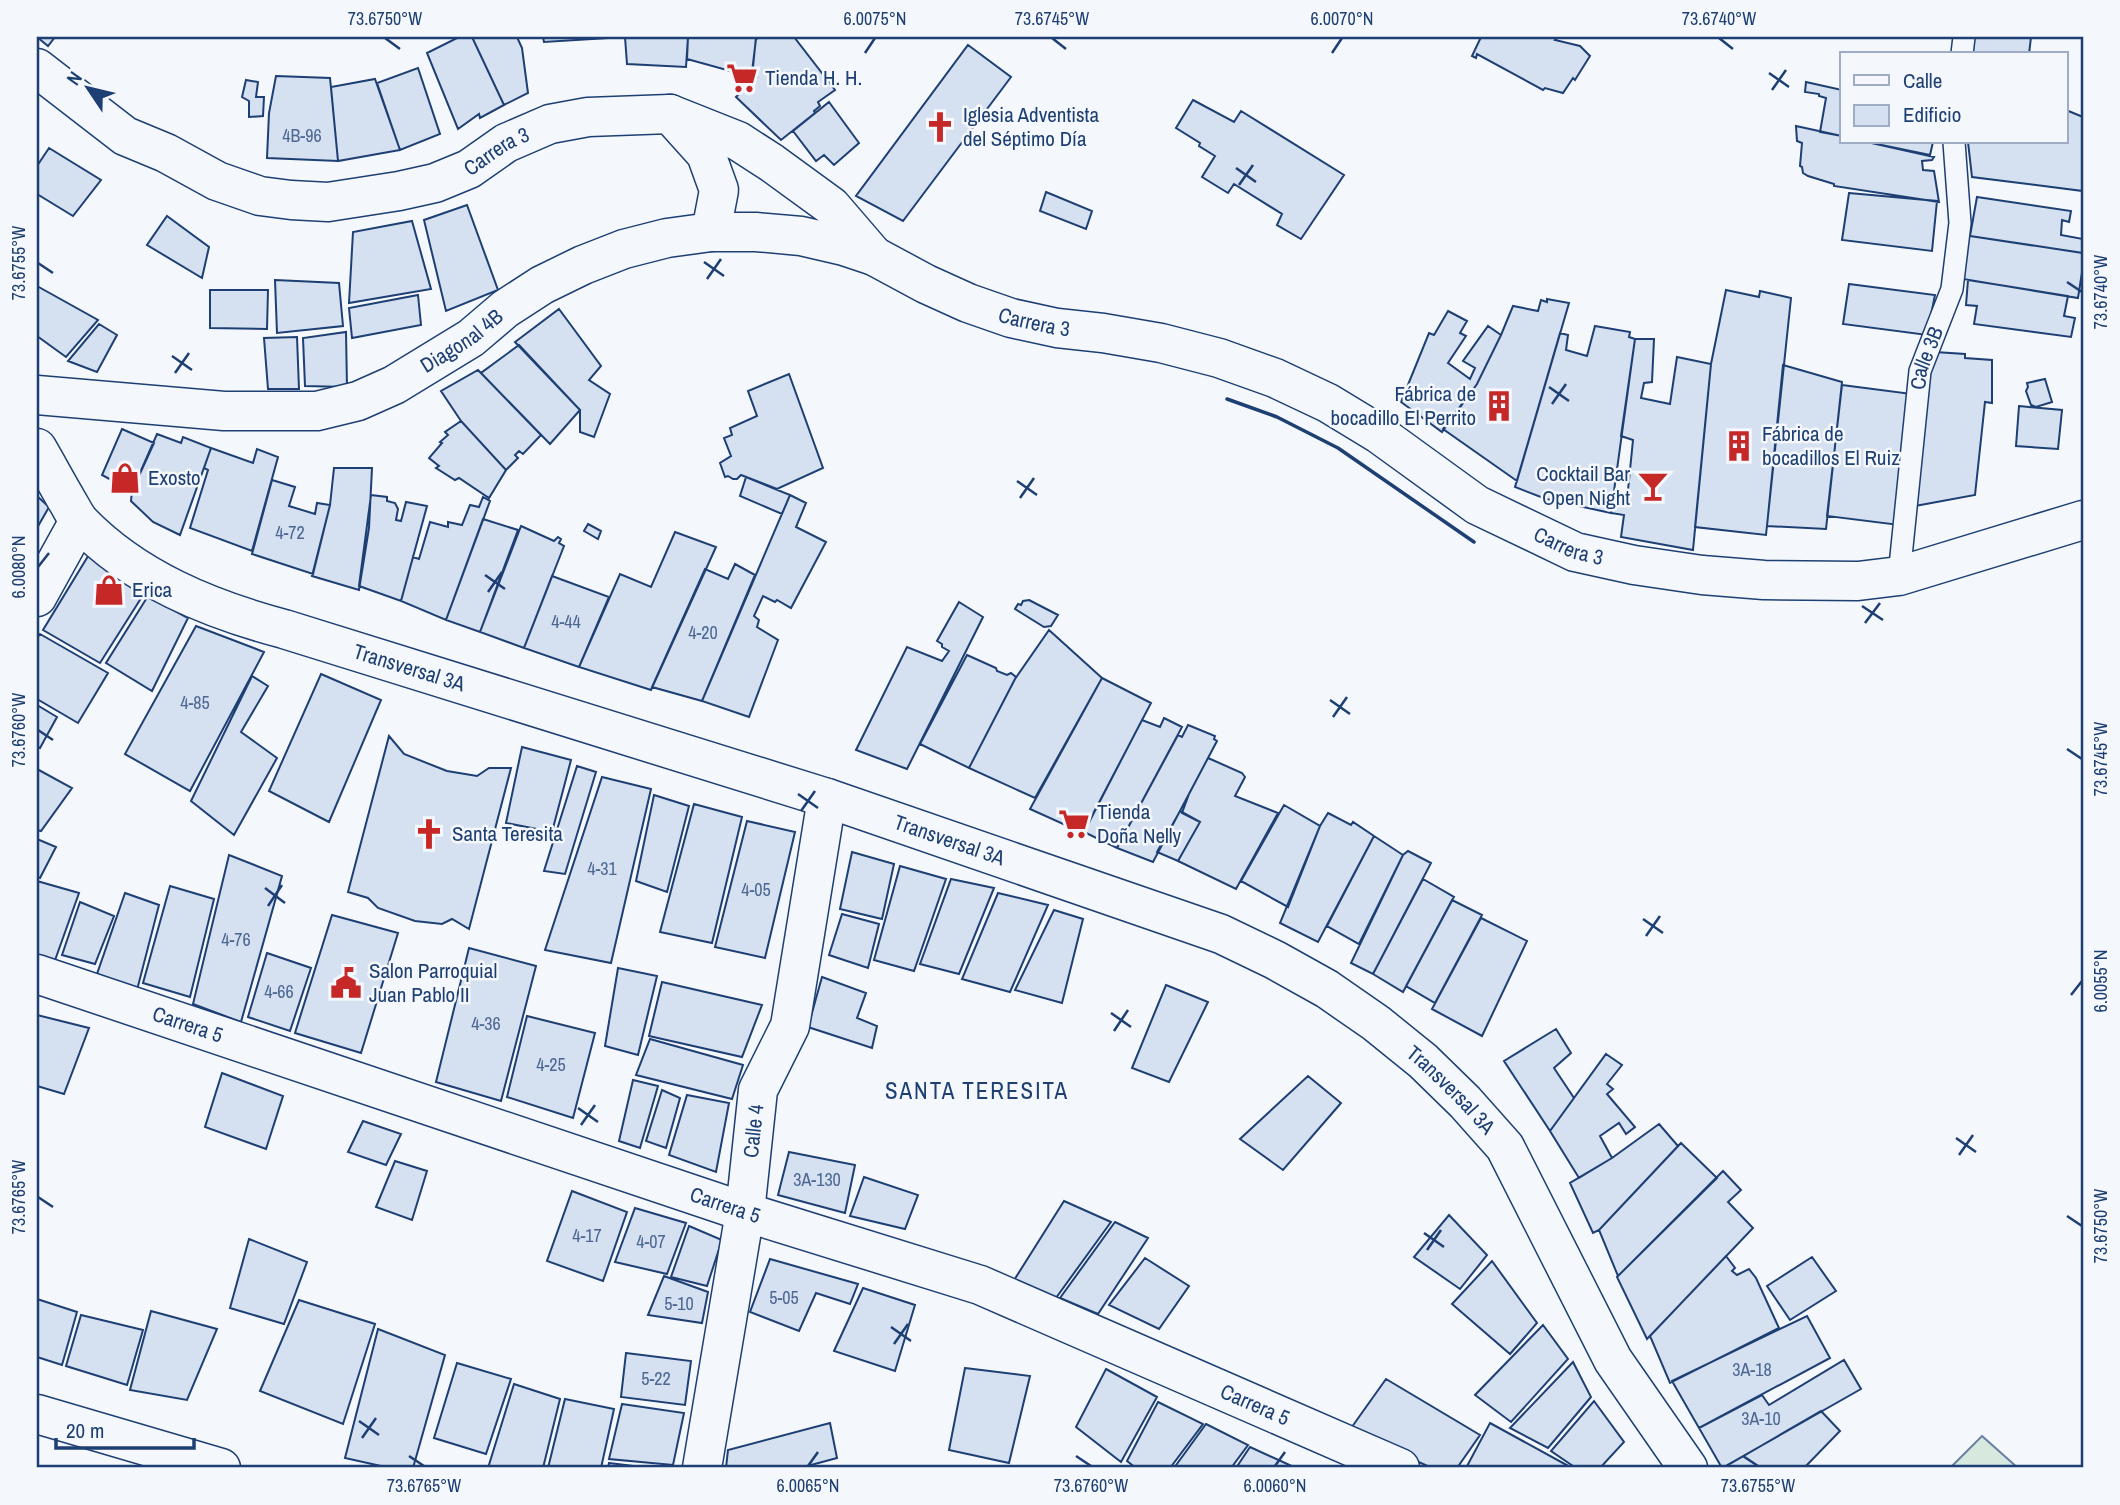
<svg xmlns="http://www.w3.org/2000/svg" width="2120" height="1505" font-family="'Archivo Narrow',sans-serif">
<rect width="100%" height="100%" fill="#f4f7fb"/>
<path fill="#d7e8df" stroke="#687fa3" stroke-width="2" d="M1982,1436l36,32h-68z"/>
<path fill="#d5e0f0" stroke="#1d3f73" stroke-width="2" d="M37,37h18l-7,9z
M459,37h13l32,68 -24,13 -1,-4 -21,15 -31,-76z
M472,37h45l5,11 6,45 -24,12z
M543,37h82l-81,5z
M625,37h63l-2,30 -59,-3z
M688,37h68l-4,40 -65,-18z
M760,37h34l41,53 -17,12 2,4 -6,5 1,2 -34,27 -45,-43 21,-20 -5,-5 4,-33z
M1481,37h77l-3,3 25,6 10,10 -15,24 -2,-2 -10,15 -18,-5 -2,2 -66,-36 -1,4 -4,-2z
M1973,37h58l-2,17h-59z
M968,45l43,32 -108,144 -47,-25z
M418,68l22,66 -40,16 -23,-67z
M276,76l54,2 8,83 -71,-3 2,-45z
M375,79l25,71 -62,11 -7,-74z
M246,80l12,2 -2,15h8l-1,19 -14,1v-16l-7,-4z
M1806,82l36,8v46l-22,-4 6,-34 -7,-2v-2l-14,-2z
M1193,100l41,22 7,-11 103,64 -43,64 -24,-14 5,-11 -48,-30 -6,9 -26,-16 13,-21 -16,-10 1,-3 -24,-15z
M829,102l30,41 -25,22 -10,-10 -8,6 -23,-30z
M2066,110l17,7v74l-111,-14 -4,-35h98z
M1796,126l46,10v6h25l67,15 -2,3 -10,1 1,9 11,1 5,31 -105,-16v-2l-26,-8 -5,-3 -1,-6 -2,-1 2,-23 -5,-2z
M1867,142h66l-3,13z
M49,148l52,32 -28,36 -36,-22v-28z
M1046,192l46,19 -6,18 -46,-18z
M1849,193l88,8 -5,50 -90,-11z
M1977,197l94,14 -2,11 -7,-2 -1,15 22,4v14l-113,-17z
M467,205l31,85 -52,21 -22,-91z
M167,216l42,31 -7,31 -55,-33z
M412,221l19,68 -82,14 4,-71z
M1970,236l113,17v13l-5,32 -115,-19 3,-42z
M275,280l64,3 4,43 -66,7z
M1968,280l100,16 -4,20 11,2 -4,19 -97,-13 3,-18 -11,-1z
M1849,284l86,11 -8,40 -84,-11z
M37,286l61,34 -32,37 -29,-21z
M210,290h58l-1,39 -57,-1z
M1726,290l33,7 1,-6 31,7 -25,237 -71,-8 16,-163z
M418,295l3,30 -69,13 -3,-30z
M1547,299l22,4 -52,178 -74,-52 34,-45 24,-49 12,-29 25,5 3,-11 6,2z
M559,309l42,57 -12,14 21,14 -16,43 -14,-5v-22l-65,-68z
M1448,311l19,10 -7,12 6,3 -18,27 22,16 5,-11 -12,-7 25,-35 13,9 -24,49 -35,48 -41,-30 28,-69 5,2z
M99,324l18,11 -20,37 -29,-11z
M1595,326l35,6 -1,5 6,2 -24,174 -65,-14 -31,-12 45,-154 8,2 -2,15 21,6z
M346,332l1,55 -42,-1 -2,-48z
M297,337l2,52h-31l-4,-51z
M1635,339h19l-2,43 -8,1 -3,15 29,6 7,-47 34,7 -18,186 -72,-13 3,-22 -13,-2 2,-17 14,4 6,-60 -12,-4z
M519,345l61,65 -30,34 -69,-71z
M1935,352l30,2v4l27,2v43l-7,-1 -10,93 -60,11 14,-139z
M1783,365l59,17 -16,147 -59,-3z
M478,370l63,65 -18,19 -4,-3 -4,4 3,3 -12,12 -45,-49 -20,-30z
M789,374l34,94 -46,21 -36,-14 -4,4h-4l-5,-3 -3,1 -5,-14 11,-7 -7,-18 8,-3 -2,-7 27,-12 -9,-25z
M2045,379l7,23 -16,5 -5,-2 -5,-14 2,-4 -1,-4z
M1842,385l70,9 -13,131 -72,-9z
M2019,406l43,4 -4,39 -42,-3z
M461,421l45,49 -17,28 -30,-20 -4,2 -19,-12 3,-2 -10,-8 13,-15 -2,-1 8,-7 -3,-3z
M122,429l32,14 -22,48 -30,-16z
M157,434l24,9 2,-6 28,11 -31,87 -27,-13 -22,-21 1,-10z
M211,448l42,15 4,-14 21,8 -26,94 -62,-23 18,-58 -4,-2z
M334,468h38l-3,60 -10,62 -47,-14 18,-71z
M746,477l44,18 -8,19 -42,-18z
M272,480l23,7 -6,19 26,8 2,-11 13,2 -17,69 -61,-20z
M371,495l16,2v4l8,2 3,6 -2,11 5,1 5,-19 21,4 -26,95 -42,-15z
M790,495l16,8 -10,24 30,15 -35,66 -14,-8 -2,2 -12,-6 -9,20 5,4 -2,7 21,13 -29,77 -47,-16z
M37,496l12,11 -12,21z
M483,497l7,4 -44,119 -45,-19 12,-44 6,2 11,-37 18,5v-5l14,3 8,-20 9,2z
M483,519l35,11 -38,102 -34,-12z
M588,524l13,7 -3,8 -14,-8z
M521,526l33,15 4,-4 3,2 -2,4 5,3 -40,102 -44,-16z
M675,532l41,15 -65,143 -72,-23 41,-93 31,13z
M93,548l52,44 -45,71 -57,-33z
M735,564l20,11 -53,126 -50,-14 53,-118 23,10z
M552,576l57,21 -30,70 -55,-19z
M148,596l40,22 -36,73 -46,-28z
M1029,600l29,15 -7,11 -7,1 -29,-18 3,-5 3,1 2,-4z
M959,602l24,15 -76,152 -51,-19 51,-103 35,14 7,-10 -7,-4v-3l-5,-3z
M196,626l68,26 -74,139 -65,-37z
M1049,630l53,48 -67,120 -66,-30 46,-89z
M40,634l68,39 -30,50 -41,-24v-61z
M967,655l29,13 1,3 10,4 4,-2 5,4 -47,91 -49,-24z
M321,674l60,26 -52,122 -60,-31z
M252,676l16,10 -27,46 36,26 -43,77 -43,-34z
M1102,678l49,25 -68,130 -53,-24z
M37,705l20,12 -17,31 -3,-1z
M1164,718l18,9 -65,121 -33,-16 58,-112 18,7z
M1188,725l27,11 -1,3 3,2 -64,121 -36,-14 61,-113 4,2z
M389,736l15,18 43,17 30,5 12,-8h22l-42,161 -17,-10 -10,5 -27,-3 -37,-13 -10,-10 -20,-6z
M522,747l49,13 -19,72 -46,-9z
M1208,758l34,15 3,4 -10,19 43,17 -42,76 -58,-28 22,-39 -18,-9 7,-19z
M577,766l19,6 -31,102 -21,-3z
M37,769l35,19 -31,43 -4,-1z
M602,777l49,12 -40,174 -66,-13z
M654,795l35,11 -22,86 -31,-11z
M694,804l48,13 -30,126 -52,-11z
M1284,805l36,21 -32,81 -47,-26z
M1180,811l20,11 -22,39 -21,-9z
M1328,813l23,12 2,-3 21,14 -56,106 -38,-19 40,-97z
M747,821l48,11 -30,126 -50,-11z
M1374,836l29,19 -44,89 -32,-18z
M37,839l19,8 -16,31 -3,-1z
M1408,851l23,12 -58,111 -22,-11 52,-108z
M852,852l42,12 -12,55 -42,-10z
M229,855l53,21 -41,146 -48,-18z
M900,866l46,13 -32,92 -40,-11z
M951,879l43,9 -35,86 -39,-10z
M1423,879l31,18 -51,95 -30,-18z
M37,881l42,12 -25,70 -17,-5z
M170,886l44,13 -24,98 -47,-14z
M125,893l34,12 -22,85 -40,-16z
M998,893l50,12 -38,87 -48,-13z
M1452,900l30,15 -47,88 -29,-17z
M80,902l34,14 -19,48 -33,-9z
M1054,910l29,9 -21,84 -47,-13z
M842,914l37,10 -11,44 -39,-13z
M332,915l66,18 -37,120 -66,-20z
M1481,918l46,23 -45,95 -50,-27z
M469,948l67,18 -35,135 -65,-19z
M267,953l44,15 -21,63 -42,-14z
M618,968l39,8 -19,79 -33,-9z
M822,977l44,16 -9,25 20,8 -5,22 -64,-21z
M662,982l100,23 -20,52 -93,-21z
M1166,985l42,17 -39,80 -37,-14z
M37,1015l52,13 -25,66 -27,-8z
M527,1016l68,17 -22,85 -66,-21z
M1556,1029l15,24 -17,15 20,30 -24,33 -46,-70z
M650,1039l93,26 -11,34 -96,-24z
M1606,1054l16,11 -15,19 6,5 -6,5 28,33 -9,7 -7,-11 -19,13 12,22 -33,20 -29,-47z
M222,1073l61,23 -17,53 -61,-22z
M1308,1076l33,27 -58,67 -43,-31z
M633,1080l25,6 -18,62 -21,-7z
M662,1090l18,8 -14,50 -20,-7z
M687,1095l42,8 -13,69 -47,-17z
M363,1121l38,13 -15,31 -38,-13z
M1659,1124l19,22 -79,84 -6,3 -23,-50 42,-25z
M1681,1143l36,35 -99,98 -19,-46z
M789,1152l66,13 -10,48 -67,-18z
M395,1161l32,10 -15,49 -36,-13z
M1723,1171l18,19 -13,12 25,26 -106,111 -30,-62z
M864,1177l54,18 -13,34 -55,-13z
M572,1191l55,21 -24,69 -56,-20z
M1064,1201l47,21 -58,80 -42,-17z
M635,1208l51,15 -19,51 -52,-12z
M1449,1215l38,40 -27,34 -46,-32z
M1115,1222l33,16 -50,76 -38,-16z
M689,1226l33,14 -15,46 -36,-9z
M249,1239l58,23 -23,62 -54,-16z
M1726,1256l9,12 -3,3 5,4 12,-6 7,9 23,50 -109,55 -20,-47z
M1812,1257l24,34 -46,29 -23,-34z
M1145,1258l44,28 -30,43 -50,-24z
M770,1259l88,25 -8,20 -34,-11 -17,38 -49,-19z
M1492,1261l45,62 -27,31 -58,-50z
M664,1276l44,16 -6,31 -54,-8z
M863,1288l52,17 -20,66 -61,-20z
M37,1299l40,13 -15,53 -25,-8z
M299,1300l76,24 -32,100 -83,-33z
M151,1311l66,18 -30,71 -57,-10z
M81,1315l62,15 -16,55 -61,-19z
M1807,1316l23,42 -131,70 -27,-47z
M1543,1325l25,34 -57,63 -36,-27z
M378,1329l67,26 -32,113h-23l-45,-10z
M626,1353l65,8 -6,44 -64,-8z
M1844,1360l17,29 -139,79 -23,-40 63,-33 7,10z
M1573,1362l18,35 -43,51 -38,-20z
M457,1363l54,16 -25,75 -52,-16z
M965,1368l65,8 -21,87 -60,-13z
M1106,1369l51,28 -36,65 -45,-35z
M1386,1379l94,56 -23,33h-25l-83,-37z
M514,1384l46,15 -17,69h-55z
M565,1399l49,10 -13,59h-53z
M1594,1401l30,41 -24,26h-24l-25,-17z
M1158,1402l45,22 -33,44h-34l-9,-7z
M622,1404l62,9 -11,52 -64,-6z
M1821,1411l19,20 -36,37h-81z
M830,1423l7,35 -37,10h-74l2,-18z
M1490,1423l82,45h-106z
M1206,1424l42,21 -17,23h-57z
M1250,1447l46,21h-60z
M609,1463l41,5h-42z"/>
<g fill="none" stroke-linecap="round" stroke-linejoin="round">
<defs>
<g id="lane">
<path d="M1962,54l2,-17"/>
<path id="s1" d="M1899,576l21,-205 32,-82 8,-66 -6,-81"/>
</g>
<g id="street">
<path d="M670,114l36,40 13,36 -8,42"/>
<path id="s2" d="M37,448c10,17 19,34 29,51 5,8 9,17 14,23 55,57 129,87 204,107l543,169 394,136 54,26 52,29 49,34 47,38 42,41 40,45 108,213 75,108"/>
<path d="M37,597l42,-76"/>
<path id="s3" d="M702,1468l43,-256 13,-122 32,-64 37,-228"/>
</g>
<g id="secondary">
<path id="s4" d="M37,68l88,68 41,17 51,28 43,15 31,4 37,2 71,-11 36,-8 34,-14 37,-26 44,-19 38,-7 82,-3 68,27 34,22 59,43 43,50"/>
<path id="s5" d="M37,974l708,238 235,73 420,183"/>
</g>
<g id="primary">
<path id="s6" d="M37,395l187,16h93l41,-10 36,-16 77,-47 34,-29 37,-24 41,-20 41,-16 43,-11 44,-6h45l45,4 43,10 30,10 52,28 42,19 43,15 46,10 46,5 58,10 58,15 56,20 53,25 51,31 98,71 98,47 59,13 68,10 62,5 94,1 41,-5 184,-56"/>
<path d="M37,1414l184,54"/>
</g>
</defs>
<use href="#lane" stroke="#1d3f73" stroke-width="24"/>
<use href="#street" stroke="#1d3f73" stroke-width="41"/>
<use href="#secondary" stroke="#1d3f73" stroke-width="41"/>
<use href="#primary" stroke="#1d3f73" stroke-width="41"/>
<use href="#lane" stroke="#f4f7fb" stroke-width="21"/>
<use href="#street" stroke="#f4f7fb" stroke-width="38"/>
<use href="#secondary" stroke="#f4f7fb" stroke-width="38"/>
<use href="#primary" stroke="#f4f7fb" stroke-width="38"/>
<path stroke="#1d3f73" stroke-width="3.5" d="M1227,399l50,18 61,31 136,94"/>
</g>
<path fill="none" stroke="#1d3f73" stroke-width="2.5" d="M385,38l15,11M1052,38l14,11M1719,38l14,11M865,53l10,-15M1332,53l10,-15M1769,73l20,14M1772,90l14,-20M1236,168l20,14M1239,185l14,-20M704,262l20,14M38,263l15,10M707,279l14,-20M2067,282l15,10M172,356l20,14M175,373l14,-20M1549,387l20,14M1552,404l14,-20M1017,481l20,14M1020,498l14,-20M38,567l11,-14M485,575l20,14M488,592l14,-20M1862,606l21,14M1865,623l15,-20M1330,700l20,14M1333,717l14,-20M38,730l15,10M2067,749l15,10M798,794l20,14M801,811l14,-20M265,888l20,15M268,906l14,-21M1643,919l20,14M1646,936l14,-20M2071,995l11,-14M1111,1013l20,14M1114,1031l14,-21M578,1108l20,14M581,1125l14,-20M1956,1138l20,14M1959,1155l14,-20M38,1197l15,10M2067,1216l15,10M1424,1233l20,14M1427,1250l14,-20M891,1327l20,14M894,1344l14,-20M359,1421l20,14M362,1438l14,-20M409,1456l15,10M1076,1456l15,10M1743,1456l15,10M808,1466l10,-14M1275,1466l10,-14"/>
<defs>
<symbol id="supermarket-bare" viewBox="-9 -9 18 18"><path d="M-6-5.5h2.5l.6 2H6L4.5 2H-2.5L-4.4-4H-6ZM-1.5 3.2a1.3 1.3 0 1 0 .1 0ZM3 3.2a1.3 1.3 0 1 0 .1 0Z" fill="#c62828" stroke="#f4f7fb" stroke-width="2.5" paint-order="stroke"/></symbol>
<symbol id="church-bare" viewBox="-9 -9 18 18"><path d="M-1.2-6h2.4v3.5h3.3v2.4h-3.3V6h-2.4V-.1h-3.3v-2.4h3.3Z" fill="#c62828" stroke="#f4f7fb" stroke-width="2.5" paint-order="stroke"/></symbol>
<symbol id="building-bare" viewBox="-9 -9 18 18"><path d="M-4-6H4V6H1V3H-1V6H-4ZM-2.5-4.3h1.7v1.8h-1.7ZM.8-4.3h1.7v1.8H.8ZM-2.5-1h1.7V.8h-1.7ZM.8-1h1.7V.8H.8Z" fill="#c62828" stroke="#f4f7fb" stroke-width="2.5" paint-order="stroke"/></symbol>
<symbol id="shop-bare" viewBox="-9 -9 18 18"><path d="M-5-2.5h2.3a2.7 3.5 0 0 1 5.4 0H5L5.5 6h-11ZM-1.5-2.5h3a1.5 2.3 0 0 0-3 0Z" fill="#c62828" stroke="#f4f7fb" stroke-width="2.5" paint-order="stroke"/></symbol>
<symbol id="bar-bare" viewBox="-9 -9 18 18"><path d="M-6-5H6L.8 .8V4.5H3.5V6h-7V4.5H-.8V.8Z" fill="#c62828" stroke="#f4f7fb" stroke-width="2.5" paint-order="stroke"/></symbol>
<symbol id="civic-bare" viewBox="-9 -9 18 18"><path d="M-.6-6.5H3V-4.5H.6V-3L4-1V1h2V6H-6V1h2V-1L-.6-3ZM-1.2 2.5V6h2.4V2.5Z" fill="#c62828" stroke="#f4f7fb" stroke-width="2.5" paint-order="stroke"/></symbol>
</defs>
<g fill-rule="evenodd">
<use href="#supermarket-bare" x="720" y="56" width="44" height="44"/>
<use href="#church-bare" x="918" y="105" width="44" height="44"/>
<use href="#building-bare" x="1477" y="384" width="44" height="44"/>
<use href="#building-bare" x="1717" y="424" width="44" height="44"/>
<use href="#shop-bare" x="103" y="456" width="44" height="44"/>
<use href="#bar-bare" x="1631" y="464" width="44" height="44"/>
<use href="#shop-bare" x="87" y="568" width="44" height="44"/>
<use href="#supermarket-bare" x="1052" y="802" width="44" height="44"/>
<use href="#church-bare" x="407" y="812" width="44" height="44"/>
<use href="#civic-bare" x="324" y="961" width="44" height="44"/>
</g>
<g text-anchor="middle" stroke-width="5" stroke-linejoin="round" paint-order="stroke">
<g font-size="18" fill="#4b6792">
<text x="302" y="142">4B-96</text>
<text x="290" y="539">4-72</text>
<text x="566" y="628">4-44</text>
<text x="703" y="639">4-20</text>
<text x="195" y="709">4-85</text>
<text x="602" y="875">4-31</text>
<text x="756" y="896">4-05</text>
<text x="236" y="946">4-76</text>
<text x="279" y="998">4-66</text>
<text x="486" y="1030">4-36</text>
<text x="551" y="1071">4-25</text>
<text x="817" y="1186">3A-130</text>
<text x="587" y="1242">4-17</text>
<text x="651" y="1248">4-07</text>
<text x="784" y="1304">5-05</text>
<text x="679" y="1310">5-10</text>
<text x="1752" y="1376">3A-18</text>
<text x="656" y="1385">5-22</text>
<text x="1761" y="1425">3A-10</text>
</g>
<g font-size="21" fill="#1d3f73" stroke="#f4f7fb" text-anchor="start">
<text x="765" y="85">Tienda H. H.</text>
<text x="963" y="122">Iglesia Adventista<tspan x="963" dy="24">del Séptimo Día</tspan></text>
<text x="1476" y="401" text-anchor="end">Fábrica de<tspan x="1476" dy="24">bocadillo El Perrito</tspan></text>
<text x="1762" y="441">Fábrica de<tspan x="1762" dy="24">bocadillos El Ruiz</tspan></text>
<text x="1630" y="481" text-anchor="end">Cocktail Bar<tspan x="1630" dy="24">Open Night</tspan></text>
<text x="148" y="485">Exosto</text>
<text x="132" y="597">Erica</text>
<text x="1097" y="819">Tienda<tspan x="1097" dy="24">Doña Nelly</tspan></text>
<text x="452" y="841">Santa Teresita</text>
<text x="369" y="978">Salon Parroquial<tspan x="369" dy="24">Juan Pablo II</tspan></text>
</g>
<g font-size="21" fill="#1d3f73" stroke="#f4f7fb">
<text dy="7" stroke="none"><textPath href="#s4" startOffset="506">Carrera 3</textPath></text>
<text dy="7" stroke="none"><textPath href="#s6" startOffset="1060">Carrera 3</textPath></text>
<text dy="7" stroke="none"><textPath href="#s6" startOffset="443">Diagonal 4B</textPath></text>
<text dy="7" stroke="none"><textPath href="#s1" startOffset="220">Calle 3B</textPath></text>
<text dy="7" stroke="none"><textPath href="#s6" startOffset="1648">Carrera 3</textPath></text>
<text dy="7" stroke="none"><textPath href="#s2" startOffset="450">Transversal 3A</textPath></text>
<text dy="7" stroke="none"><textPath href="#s2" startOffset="1017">Transversal 3A</textPath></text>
<text dy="7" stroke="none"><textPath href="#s5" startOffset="159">Carrera 5</textPath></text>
<text dy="7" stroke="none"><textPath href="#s2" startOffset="1584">Transversal 3A</textPath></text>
<text dy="7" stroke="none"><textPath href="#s3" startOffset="341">Calle 4</textPath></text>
<text dy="7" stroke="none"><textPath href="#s5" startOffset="726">Carrera 5</textPath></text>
<text dy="7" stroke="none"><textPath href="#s5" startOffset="1293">Carrera 5</textPath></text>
</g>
<g font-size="23" letter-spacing="2" fill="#1d3f73" stroke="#f4f7fb">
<text x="977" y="1099">SANTA TERESITA</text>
</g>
</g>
<rect width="2120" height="1505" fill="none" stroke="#f4f7fb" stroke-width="77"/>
<rect x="1840" y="52" width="228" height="91" fill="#f4f7fb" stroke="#9eadc5" stroke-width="2"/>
<rect x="1854" y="75" width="35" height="10" fill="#f4f7fb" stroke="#9eadc5" stroke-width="2"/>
<text x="1903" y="88" font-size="21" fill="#1d3f73">Calle</text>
<rect x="1854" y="105" width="35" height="21" fill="#d5e0f0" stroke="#9eadc5" stroke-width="2"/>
<text x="1903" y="122" font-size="21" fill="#1d3f73">Edificio</text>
<g transform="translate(88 88) rotate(305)" stroke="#f4f7fb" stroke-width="5" paint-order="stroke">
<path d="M0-5L12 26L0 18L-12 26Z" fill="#1d3f73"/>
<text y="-10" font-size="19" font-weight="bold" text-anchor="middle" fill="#1d3f73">N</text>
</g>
<path d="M56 1438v10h138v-10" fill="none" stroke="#1d3f73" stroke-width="3.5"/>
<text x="66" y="1438" font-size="21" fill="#1d3f73" stroke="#f4f7fb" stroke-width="5" paint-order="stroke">20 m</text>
<rect x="38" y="38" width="2044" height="1428" fill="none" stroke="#1d3f73" stroke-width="2.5"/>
<g font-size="18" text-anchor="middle" fill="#1d3f73">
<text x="385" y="25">73.6750°W</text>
<text x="875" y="25">6.0075°N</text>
<text x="1052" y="25">73.6745°W</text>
<text x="1342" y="25">6.0070°N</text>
<text x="1719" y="25">73.6740°W</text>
<text transform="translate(19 263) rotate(-90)" y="6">73.6755°W</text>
<text transform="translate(2101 292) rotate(-90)" y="6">73.6740°W</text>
<text transform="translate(19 567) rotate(-90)" y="6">6.0080°N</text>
<text transform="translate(19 730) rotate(-90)" y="6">73.6760°W</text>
<text transform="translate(2101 759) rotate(-90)" y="6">73.6745°W</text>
<text transform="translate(2101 981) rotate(-90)" y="6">6.0055°N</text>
<text transform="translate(19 1197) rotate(-90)" y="6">73.6765°W</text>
<text transform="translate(2101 1226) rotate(-90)" y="6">73.6750°W</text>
<text x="424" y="1492">73.6765°W</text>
<text x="808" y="1492">6.0065°N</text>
<text x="1091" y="1492">73.6760°W</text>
<text x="1275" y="1492">6.0060°N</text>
<text x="1758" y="1492">73.6755°W</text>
</g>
</svg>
